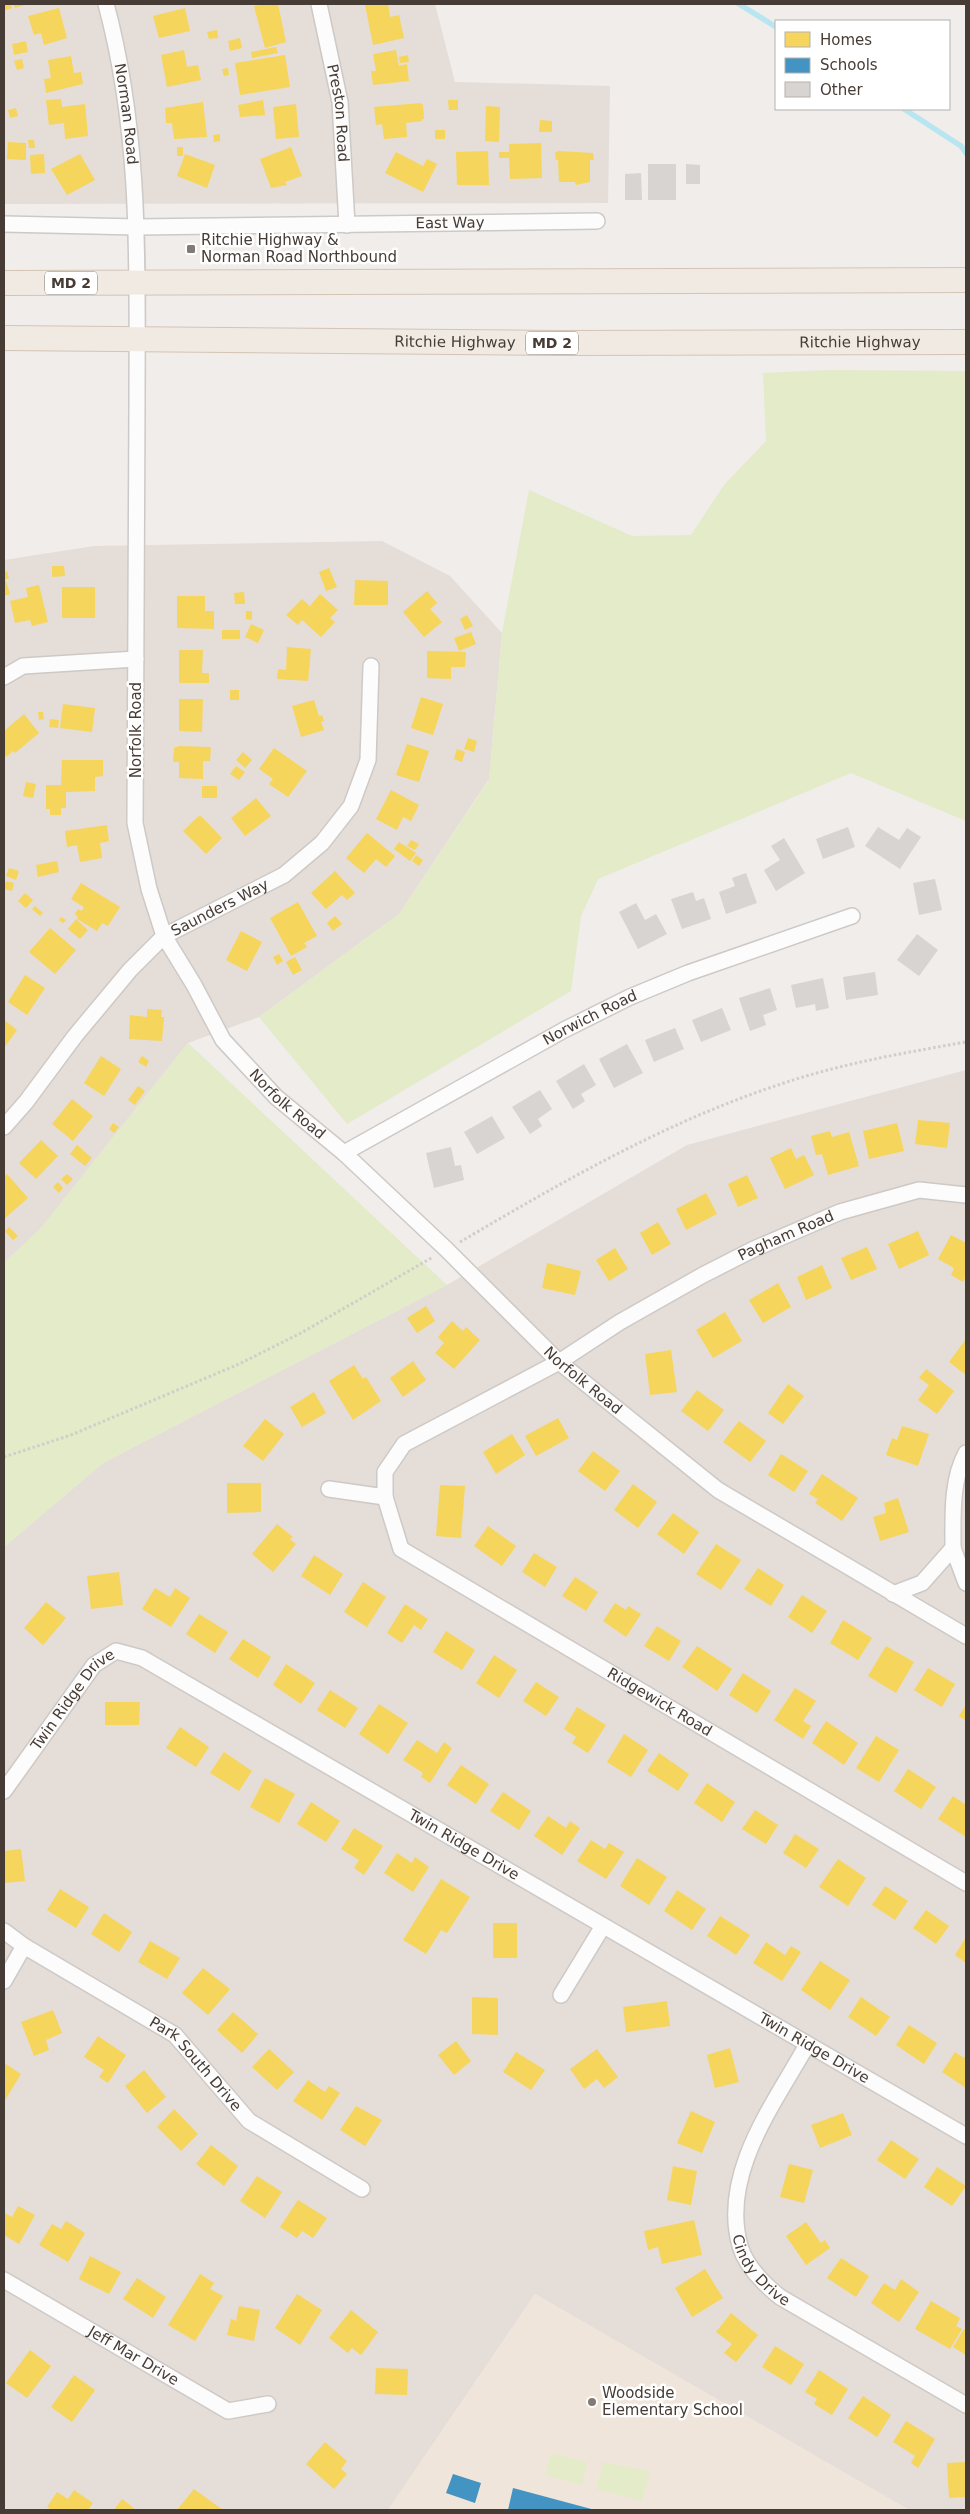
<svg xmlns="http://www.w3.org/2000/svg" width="970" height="2514" font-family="'DejaVu Sans',sans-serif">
<rect width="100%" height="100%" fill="#f0edea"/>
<path fill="#e5ddd7" d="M4,4h431l20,78 155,4 -2,117 -604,1z
M382,541l68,35 52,57 -13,146 -90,135 -140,103 -71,26 -147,185 -37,35v-703l90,-14z
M966,1070v1440h-57l-374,-216 -147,216h-384v-963l99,-84 344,-178 240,-140z"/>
<path fill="#efe5db" d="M535,2294l374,216h-521z"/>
<path fill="#e4ebc8" d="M829,370l137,1v450l-115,-48 -253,106 -17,37 -10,75 -224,133 -88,-107 140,-103 90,-134 13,-147 27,-143 103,46 59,-1 33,-50 42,-44 -3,-68z
M188,1043l259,242 -344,178 -99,84v-284l37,-35z
M551,2453l37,10 -6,22 -37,-10z
M603,2462l47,9 -8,30 -46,-12z"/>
<path fill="#f6d55c" d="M4,4h6l2,4 -8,3z
M13,4h15l-13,4z
M265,4h13l8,38 -21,6 -11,-42z
M371,4h17l2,13 9,-2 5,23 -31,7 -8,-40z
M59,8l8,30 -23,7 -3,-12 -7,2 -6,-19z
M185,8l5,23 -31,7 -6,-22z
M217,30l1,8 -9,1 -2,-7z
M240,38l2,10 -12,3 -2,-10z
M26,41l2,11 -14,3 -2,-11z
M276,47l2,6 -26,5 -1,-6z
M184,50l3,17 11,-2 3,15 -34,7 -6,-32z
M396,50l3,16 8,-2 2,17 -36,4 -2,-14h5l-3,-17z
M285,55l5,32 -50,8 -5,-32z
M408,55l1,7 -9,1 -1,-6z
M71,56l3,17 7,-1 2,12 -37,9 -2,-14 7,-1 -3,-18z
M22,59l2,9 -7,2 -3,-9z
M228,68l1,7 -5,1 -2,-7z
M61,99l1,8 23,-3 3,32 -23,3 -1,-16 -15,2 -3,-25z
M263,100l2,15 -25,2 -2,-12z
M448,100h10v10h-9z
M203,102l4,35 -33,2 -2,-16h-6l-1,-15z
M420,103l3,2 1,14h-2v2l-16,2 1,14 -23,2 -2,-15 -6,1 -2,-18z
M296,104l3,33 -23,2 -3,-32z
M486,106l14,1 -1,35 -14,-1z
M16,108l2,8 -8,2 -2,-8z
M540,120l12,1v11h-13z
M435,130h10v9h-10z
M220,134v7l-6,1 -1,-7z
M28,140h6l1,8h-6z
M8,142l18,1v17l-19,-1z
M541,143l1,35 -32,1 -1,-21h-10v-6h10v-8z
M177,147h6v9h-6z
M291,147l11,29 -17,6 2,3 -16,3 -11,-29z
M488,151l1,34h-32l-1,-33z
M558,151l35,2 1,7h-4v22l-14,3 -1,-3h-16l-1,-22h-2l-1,-7z
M396,152l27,14 4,-7 10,5 -14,28 -38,-19z
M44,154l1,19 -14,1 -1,-19z
M80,154l15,26 -28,15 -16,-26z
M185,154l30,11 -8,23 -30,-12z
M52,566h12l1,10 -13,1z
M329,568l8,19 -11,4 -7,-19z
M7,571l2,7 -5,2v-8z
M355,580l33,1v24h-34z
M6,581l4,13 -6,2v-14z
M39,585l9,37 -16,4 -2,-6 -15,3 -5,-22 18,-4 -2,-9z
M62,587h33v31h-33z
M427,591l10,12 -7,6 12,13 -18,15 -21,-25z
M244,592l1,12h-10l-1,-11z
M320,594l18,16 -8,8 5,4 -14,15 -19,-17 -4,5 -12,-10 16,-16 8,7z
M177,596h28v15h9v18l-37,-1z
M246,611h6v9l-6,-1z
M467,615l6,11 -8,4 -5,-11z
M251,624l13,6 -6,13 -13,-6z
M222,630h18v9h-18z
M471,632l5,12 -17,7 -5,-13z
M287,647l24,2 -3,32 -31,-2 1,-10 8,1z
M179,650h24l-1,23h7v10h-30z
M427,651l39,1 -1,15h-14v12l-24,-1z
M230,690h9v10h-9z
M421,697l22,7 -10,31 -22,-7z
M179,699h24l-1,33 -23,-1z
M314,700l5,16 3,-1 2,6 -3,1 3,8 -23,7 -9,-31z
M63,704l32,4 -3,24 -32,-4z
M38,712h5l1,7 -5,1z
M24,714l15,19 -24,20 -2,-2 -7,6 -2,-3v-23z
M50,719l9,1 -1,8 -9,-1z
M468,738l9,3 -3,11 -10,-3z
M407,744l22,7 -10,31 -23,-7z
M179,746l32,1 -1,14h-7v18l-24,-1v-16h-6l1,-14z
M274,748l33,23 -19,26 -19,-13 4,-5 -14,-10z
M457,749l8,3 -3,10 -8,-3z
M243,752l9,8 -7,8 -9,-8z
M62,760h41v16l-8,1v14l-29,1v16h-5v7h-11v-6h-4v-24h15z
M236,766l9,6 -6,8 -9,-6z
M26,782l10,2 -3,14 -10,-2z
M202,786h15v12h-15z
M391,790l28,15 -8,16 -8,-4 -6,13 -21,-11z
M256,798l15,18 -26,20 -14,-18z
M200,815l22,23 -16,16 -23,-23z
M107,825l2,16 -9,2 2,15 -22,4 -3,-17 -10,2 -2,-16z
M367,833l28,23 -9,11 -10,-8 -12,14 -18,-15z
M411,840l8,4 -4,6 -8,-4z
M399,842l17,11 -6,8 -16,-12z
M416,855l7,5 -4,6 -7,-5z
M57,861l2,11 -21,5 -2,-12z
M9,868l10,3 -3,9 -10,-4z
M335,871l20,22 -8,7 -5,-5 -16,14 -15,-16z
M6,881l8,2 -2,8 -8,-2z
M81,883l39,24 -12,19 -6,-3 -5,8 -20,-12 1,-2 -3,-3 3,-5 4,2 2,-4 -13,-8z
M25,893l8,7 -7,8 -8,-7z
M298,902l19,34 -13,7 3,4 -16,9 -21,-38z
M35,906l8,7 -3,3 -8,-7z
M335,916l7,8 -9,7 -6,-8z
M61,917l5,3 -3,3 -4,-3z
M76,919l12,11 -8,9 -12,-10z
M50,928l26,22 -21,24 -26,-22z
M241,931l21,11 -15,29 -21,-11z
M279,954l4,7 -6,4 -4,-8z
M295,957l7,13 -9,5 -7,-13z
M25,975l20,13 -18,27 -19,-13z
M147,1009l15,1 -1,7h3l-2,24 -33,-2 1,-24 17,2z
M4,1020l13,10 -13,18z
M101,1056l20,13 -17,27 -20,-13z
M142,1056l7,5 -3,6 -8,-5z
M138,1086l7,5 -10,14 -7,-5z
M72,1099l21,17 -20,25 -21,-17z
M918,1120l32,3 -3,25 -32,-4z
M113,1123l6,4 -5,6 -5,-4z
M897,1123l7,28 -35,8 -6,-28z
M830,1131l2,6 17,-5 10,34 -31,9 -6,-21 -6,1 -5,-19z
M41,1140l17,16 -22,23 -17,-16z
M77,1145l15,13 -7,8 -15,-12z
M791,1148l5,11 8,-4 10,20 -29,14 -15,-31z
M7,1174l21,24 -24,21v-42z
M67,1174l6,5 -6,6 -6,-6z
M747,1175l11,23 -20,9 -10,-23z
M58,1182l5,6 -4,5 -6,-6z
M706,1193l11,21 -31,16 -10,-21z
M658,1222l13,22 -19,11 -12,-22z
M9,1227l9,9 -5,4 -8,-9z
M918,1231l11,24 -30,14 -11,-25z
M951,1235l15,8v33l-3,6 -12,-7 3,-7 -16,-9z
M867,1247l10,22 -26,11 -10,-22z
M615,1248l13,21 -19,12 -13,-21z
M547,1263l34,8 -6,24 -33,-7z
M822,1265l10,23 -26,12 -9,-23z
M778,1283l13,24 -28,16 -14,-23z
M426,1306l9,15 -18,12 -10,-15z
M725,1312l17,29 -29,17 -17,-28z
M452,1321l11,10 3,-4 14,13 -26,29 -19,-16 9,-10 -6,-6z
M966,1339v36l-17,-13z
M671,1350l6,42 -27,3 -5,-41z
M413,1361l13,19 -23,17 -13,-19z
M354,1365l9,14 3,-2 15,24 -28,19 -24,-39z
M926,1369l28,22 -17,23 -19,-14 11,-15 -10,-7z
M788,1384l16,12 -21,28 -15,-11z
M697,1390l27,20 -16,21 -27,-20z
M314,1392l12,21 -24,14 -12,-20z
M558,1418l11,20 -33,18 -11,-20z
M265,1419l19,15 -21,27 -20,-15z
M739,1421l27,20 -16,21 -27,-20z
M902,1426l27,8 -11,32 -32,-11 6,-17 5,2z
M512,1434l13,21 -29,19 -13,-22z
M593,1451l27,20 -15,20 -27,-20z
M781,1454l27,17 -14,21 -26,-17z
M822,1474l36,24 -16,23 -27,-18 3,-4 -9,-5z
M227,1483h34v29l-34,1z
M633,1484l24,18 -19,26 -24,-18z
M440,1485l25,1 -4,52 -25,-2z
M898,1498l11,34 -29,9 -7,-24 13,-4 -2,-10z
M673,1513l26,19 -15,22 -27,-20z
M277,1524l16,13 -3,2 6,5 -23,28 -21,-18z
M488,1526l28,20 -14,20 -28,-20z
M716,1544l25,16 -20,30 -25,-16z
M534,1553l23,14 -12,20 -23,-15z
M314,1555l29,19 -13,21 -29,-19z
M758,1568l26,17 -13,21 -27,-17z
M119,1572l4,33 -32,4 -4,-33z
M575,1577l23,15 -12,19 -24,-15z
M363,1582l23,15 -19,30 -23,-15z
M155,1588l15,9 5,-9 15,10 -19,29 -29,-18z
M802,1595l25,16 -15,22 -24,-16z
M46,1602l20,16 -23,27 -19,-17z
M615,1603l11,7 2,-4 13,8 -15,23 -23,-16z
M405,1604l23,15 -7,11 -7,-5 -12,18 -15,-10z
M199,1614l29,18 -13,21 -29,-19z
M843,1620l29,18 -14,22 -28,-17z
M657,1626l24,15 -12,20 -25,-15z
M446,1631l29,19 -13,20 -29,-18z
M243,1639l28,18 -13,21 -29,-19z
M697,1646l35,23 -15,22 -35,-24z
M886,1646l28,16 -18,31 -28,-17z
M494,1655l23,15 -18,28 -23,-15z
M286,1664l29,19 -14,21 -28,-19z
M928,1668l27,16 -13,23 -28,-17z
M743,1673l28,18 -14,22 -28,-18z
M536,1682l23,15 -13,19 -23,-15z
M795,1688l21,13 -13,20 8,5 -8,13 -29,-19z
M330,1690l28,18 -13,20 -28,-18z
M105,1702h35l-1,23h-34z
M379,1704l29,19 -20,31 -29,-20z
M966,1705v16l-7,-5z
M577,1707l29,18 -18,28 -16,-10 4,-6 -12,-8z
M826,1721l32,22 -14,22 -32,-22z
M180,1727l29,20 -13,20 -30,-19z
M624,1734l24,16 -17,27 -24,-15z
M876,1736l23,14 -20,32 -23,-14z
M417,1740l20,13 7,-11 8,6 -22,35 -9,-6 2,-4 -20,-13z
M224,1752l28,19 -13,20 -29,-18z
M659,1753l30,21 -11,17 -31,-20z
M461,1765l28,19 -13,20 -29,-19z
M908,1769l28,18 -15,22 -27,-18z
M265,1778l30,16 -16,29 -29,-16z
M707,1783l28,19 -13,20 -28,-19z
M503,1792l28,19 -12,19 -29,-19z
M953,1796l13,9v32l-28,-18z
M311,1802l29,19 -14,21 -29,-18z
M755,1810l23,15 -12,19 -24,-15z
M548,1816l18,12 4,-7 10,7 -18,27 -28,-19z
M354,1828l29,18 -19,29 -10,-7 5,-8 -18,-11z
M795,1834l24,15 -13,19 -23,-15z
M591,1840l14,9 4,-6 15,9 -18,27 -29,-18z
M21,1849l4,32 -21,2v-32z
M397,1853l15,10 3,-6 14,10 -16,25 -29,-19z
M637,1858l30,19 -18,28 -29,-19z
M838,1859l28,19 -18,28 -29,-19z
M441,1879l29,18 -23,36 -6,-3 -15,24 -23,-14z
M885,1886l23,15 -13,19 -23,-15z
M60,1889l29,18 -13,21 -29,-18z
M677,1890l29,19 -14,21 -28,-19z
M926,1910l23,16 -13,18 -23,-16z
M104,1913l28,19 -13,20 -28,-18z
M720,1916l30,19 -14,20 -29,-19z
M493,1923h24v35h-24z
M966,1937v26l-11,-8z
M150,1941l30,17 -13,21 -29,-17z
M766,1942l19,13 6,-9 10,6 -19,29 -29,-18z
M820,1961l30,19 -20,30 -29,-20z
M203,1968l27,21 -22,26 -26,-22z
M472,1997l26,1v37l-26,-1z
M861,1997l29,20 -14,19 -28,-19z
M667,2001l3,25 -44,6 -3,-25z
M53,2010l9,23 -16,7 3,10 -15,6 -13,-34z
M233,2012l25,22 -16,19 -25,-23z
M909,2025l28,18 -13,21 -28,-19z
M98,2036l28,19 -18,28 -9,-6 5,-7 -20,-13z
M456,2041l15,20 -17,14 -16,-20z
M730,2048l9,34 -24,6 -8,-33z
M269,2049l25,23 -17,18 -25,-23z
M597,2049l21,28 -14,11 -7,-9 -13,10 -14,-20z
M516,2052l29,18 -14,20 -28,-18z
M955,2052l9,6 2,-3v33l-24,-16z
M4,2063l17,11 -17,28z
M144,2070l22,27 -19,16 -22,-27z
M308,2080l17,12 4,-6 11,7 -18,27 -29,-19z
M356,2106l26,14 -17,26 -25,-16z
M174,2109l24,25 -17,17 -24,-24z
M691,2111l24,11 -13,31 -25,-10z
M843,2113l9,22 -32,13 -9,-23z
M891,2140l28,19 -14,20 -28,-19z
M211,2145l27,21 -14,20 -28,-22z
M789,2164l24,6 -9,33 -24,-6z
M673,2166l24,5 -6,34 -24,-5z
M937,2167l29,19 -14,20 -28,-19z
M257,2176l25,16 -17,26 -25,-17z
M298,2200l29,18 -14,20 -11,-7 -5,7 -17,-11z
M18,2206l17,9 -16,29 -15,-9v-20l1,-2 7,4z
M694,2220l8,35 -40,9 -4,-17 -10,3 -4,-19z
M66,2221l19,12 -17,29 -29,-17 13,-21 9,5z
M806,2222l15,21 4,-3 5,8 -24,17 -20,-29z
M90,2256l31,16 -12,22 -30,-15z
M841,2258l28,18 -13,21 -29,-19z
M705,2269l18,29 -31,19 -17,-29z
M200,2274l14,9 -4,6 13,7 -28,45 -27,-16z
M137,2278l29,19 -13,21 -30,-19z
M901,2279l18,13 -20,30 -28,-19 13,-20 11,7z
M297,2294l25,16 -22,35 -25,-17z
M931,2301l29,17 -4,8 6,3 -12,20 -35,-20z
M239,2306l21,4 -6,31 -27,-6 4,-16 5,2z
M351,2310l27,22 -17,23 -9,-7 -4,5 -19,-15z
M731,2313l27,22 -22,27 -12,-9 8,-9 -16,-12z
M964,2329l2,2v24l-13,-8z
M775,2346l29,18 -13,21 -29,-18z
M30,2350l21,16 -24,32 -21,-15z
M376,2368l32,1 -1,26 -32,-1z
M819,2370l29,19 -16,26 -18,-11 3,-5 -12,-7z
M74,2375l21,15 -23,32 -21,-15z
M863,2396l28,19 -14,22 -29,-19z
M906,2421l29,18 -17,29 -7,-5 4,-7 -22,-14z
M325,2442l22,19 -6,8 6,5 -13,15 -28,-25z
M966,2462v35l-17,1 -2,-35z
M194,2489l29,21h-46z
M74,2490l19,13 -5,7h-36l-5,-3 10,-15 11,7z
M122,2499l12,9 -2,2h-18z"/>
<path fill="#4393c3" d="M453,2474l28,9 -6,20 -29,-10z
M513,2488l82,22h-87z"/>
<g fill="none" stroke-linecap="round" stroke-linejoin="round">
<path stroke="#b7e6f1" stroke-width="5.5" d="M739,4l37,23
M904,109l57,37 5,7"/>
</g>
<path fill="#d8d4d1" d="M648,164h28v36h-28z
M686,164l14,1v19h-14z
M641,173l1,27h-17v-26z
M848,827l7,20 -32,12 -7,-20z
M878,827l21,13 8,-12 14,9 -21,32 -35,-23z
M784,838l21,35 -29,18 -12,-21 16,-10 -9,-14z
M746,873l11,30 -31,11 -7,-22 16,-6 -3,-8z
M935,879l7,31 -23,5 -6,-32z
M693,892l3,9 8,-3 7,21 -29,10 -11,-30z
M636,903l9,17 11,-6 11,20 -29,15 -19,-37z
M917,934l21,16 -19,26 -22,-16z
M875,972l3,23 -32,5 -3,-23z
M823,978l6,30 -13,3 -1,-7 -19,4 -5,-23z
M770,988l7,22 -14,5 3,10 -16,6 -11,-33z
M722,1008l9,22 -30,12 -9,-22z
M675,1028l9,21 -30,13 -9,-22z
M627,1044l16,29 -29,15 -15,-29z
M584,1064l12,21 -15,9 4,7 -12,8 -17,-28z
M540,1090l12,19 -14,10 4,7 -12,8 -18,-27z
M492,1116l13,22 -28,16 -13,-22z
M451,1147l4,19 6,-1 3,15 -30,8 -8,-35z"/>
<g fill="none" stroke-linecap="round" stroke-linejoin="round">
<defs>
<g id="minor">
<path id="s1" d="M106,4c36,134 31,265 31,402 0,139 -1,278 -2,417l14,66 15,47 30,49 29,55 53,57 68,56 102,96 113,113 159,128 248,146"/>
<path id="s2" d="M319,4l21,98 7,123"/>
<path id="s3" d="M4,224l133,3 460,-6"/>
<path d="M4,677l19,-11 113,-7"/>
<path id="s4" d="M4,1127l22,-25 49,-66 55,-66 34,-34 120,-61 38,-32 29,-37 17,-46 3,-94"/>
<path id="s5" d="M344,1153l220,-123 66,-33 58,-24 164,-57"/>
<path id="s6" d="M329,1489l56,8v-25l19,-28 155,-82 61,-40 83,-47 51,-26 86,-37 79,-22 47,5"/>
<path id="s7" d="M385,1497l16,52 565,334"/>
<path d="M953,1548c0,-31 -2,-68 13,-95"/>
<path d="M893,1594l29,-11 31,-35 13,35"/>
<path id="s8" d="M4,1791l90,-126 22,-14 26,7 824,478"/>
<path id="s9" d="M4,1931l20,15 151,89 74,86 113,68"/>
<path d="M4,1981l20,-35"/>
<path d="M561,1995l42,-69"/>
<path id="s10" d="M807,2045c-33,59 -87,129 -67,201 6,21 24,38 40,51l186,108"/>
<path id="s11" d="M4,2280l224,131 40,-7"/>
</g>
<g id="primary">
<path d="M4,283l962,-3"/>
<path id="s12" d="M4,338l557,5 405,-1"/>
</g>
</defs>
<use href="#minor" stroke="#cdc9c6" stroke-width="18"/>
<use href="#primary" stroke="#d3c4b6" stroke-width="26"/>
<path stroke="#d1cdca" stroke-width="3" stroke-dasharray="2.5 2.5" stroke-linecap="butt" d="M460,1242c102,-60 206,-120 318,-157 61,-21 125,-32 188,-43
M4,1457l67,-22 168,-71 62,-31 132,-76"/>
<use href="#minor" stroke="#fdfcfc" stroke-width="15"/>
<use href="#primary" stroke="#f1eae3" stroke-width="24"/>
</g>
<g fill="#827a74" stroke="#fff" stroke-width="2">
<rect x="186" y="244" width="10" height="10" rx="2.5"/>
<circle cx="592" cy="2402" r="5"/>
</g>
<g text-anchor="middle" stroke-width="5" stroke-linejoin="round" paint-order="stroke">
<g fill="#fff" stroke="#7e7672" stroke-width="1">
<rect x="45" y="271.5" width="52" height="23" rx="4"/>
<rect x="526" y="331.5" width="52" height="23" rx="4"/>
</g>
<g font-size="14" font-weight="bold" fill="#473c35">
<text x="71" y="288">MD 2</text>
<text x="552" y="348">MD 2</text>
</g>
<g font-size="15" fill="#473c35" stroke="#fff">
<text dy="5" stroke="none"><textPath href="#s2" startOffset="111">Preston Road</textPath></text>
<text dy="5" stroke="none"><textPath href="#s1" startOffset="112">Norman Road</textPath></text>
<text dy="5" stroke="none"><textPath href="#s3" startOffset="446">East Way</textPath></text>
<text dy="5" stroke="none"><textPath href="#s12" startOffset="856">Ritchie Highway</textPath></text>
<text dy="5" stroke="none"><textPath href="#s12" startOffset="451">Ritchie Highway</textPath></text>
<text transform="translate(136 730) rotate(-90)" y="5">Norfolk Road</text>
<text dy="5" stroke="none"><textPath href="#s4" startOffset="312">Saunders Way</textPath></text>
<text dy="5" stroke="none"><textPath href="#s5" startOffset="281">Norwich Road</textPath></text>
<text dy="5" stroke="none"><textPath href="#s1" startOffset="1149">Norfolk Road</textPath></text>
<text dy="5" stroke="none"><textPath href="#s6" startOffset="551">Pagham Road</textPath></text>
<text dy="5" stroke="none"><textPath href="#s1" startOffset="1554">Norfolk Road</textPath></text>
<text dy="5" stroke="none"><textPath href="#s7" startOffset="355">Ridgewick Road</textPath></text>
<text dy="5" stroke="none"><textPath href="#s8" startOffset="115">Twin Ridge Drive</textPath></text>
<text dy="5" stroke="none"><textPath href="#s8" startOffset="580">Twin Ridge Drive</textPath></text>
<text dy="5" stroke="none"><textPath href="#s8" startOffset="985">Twin Ridge Drive</textPath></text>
<text dy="5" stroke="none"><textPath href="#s9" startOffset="235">Park South Drive</textPath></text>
<text dy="5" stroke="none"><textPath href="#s10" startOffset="250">Cindy Drive</textPath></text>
<text dy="5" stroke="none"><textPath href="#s11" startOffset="150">Jeff Mar Drive</textPath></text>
</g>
<g font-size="15" fill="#473c35" stroke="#fff" text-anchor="start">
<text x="201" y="245">Ritchie Highway &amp;<tspan x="201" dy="17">Norman Road Northbound</tspan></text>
<text x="602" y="2398">Woodside<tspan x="602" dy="17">Elementary School</tspan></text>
</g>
</g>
<rect width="970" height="2514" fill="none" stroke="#473c35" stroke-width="10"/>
<rect x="775" y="20" width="175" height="90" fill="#ffffff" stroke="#b5b1ae"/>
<rect x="785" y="32" width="25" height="15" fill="#f6d55c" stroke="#b5b1ae"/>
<text x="820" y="45" font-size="15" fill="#473c35">Homes</text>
<rect x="785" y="58" width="25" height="15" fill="#4393c3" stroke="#b5b1ae"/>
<text x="820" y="70" font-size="15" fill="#473c35">Schools</text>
<rect x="785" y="82" width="25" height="15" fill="#d8d4d1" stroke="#b5b1ae"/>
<text x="820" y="95" font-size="15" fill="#473c35">Other</text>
</svg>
